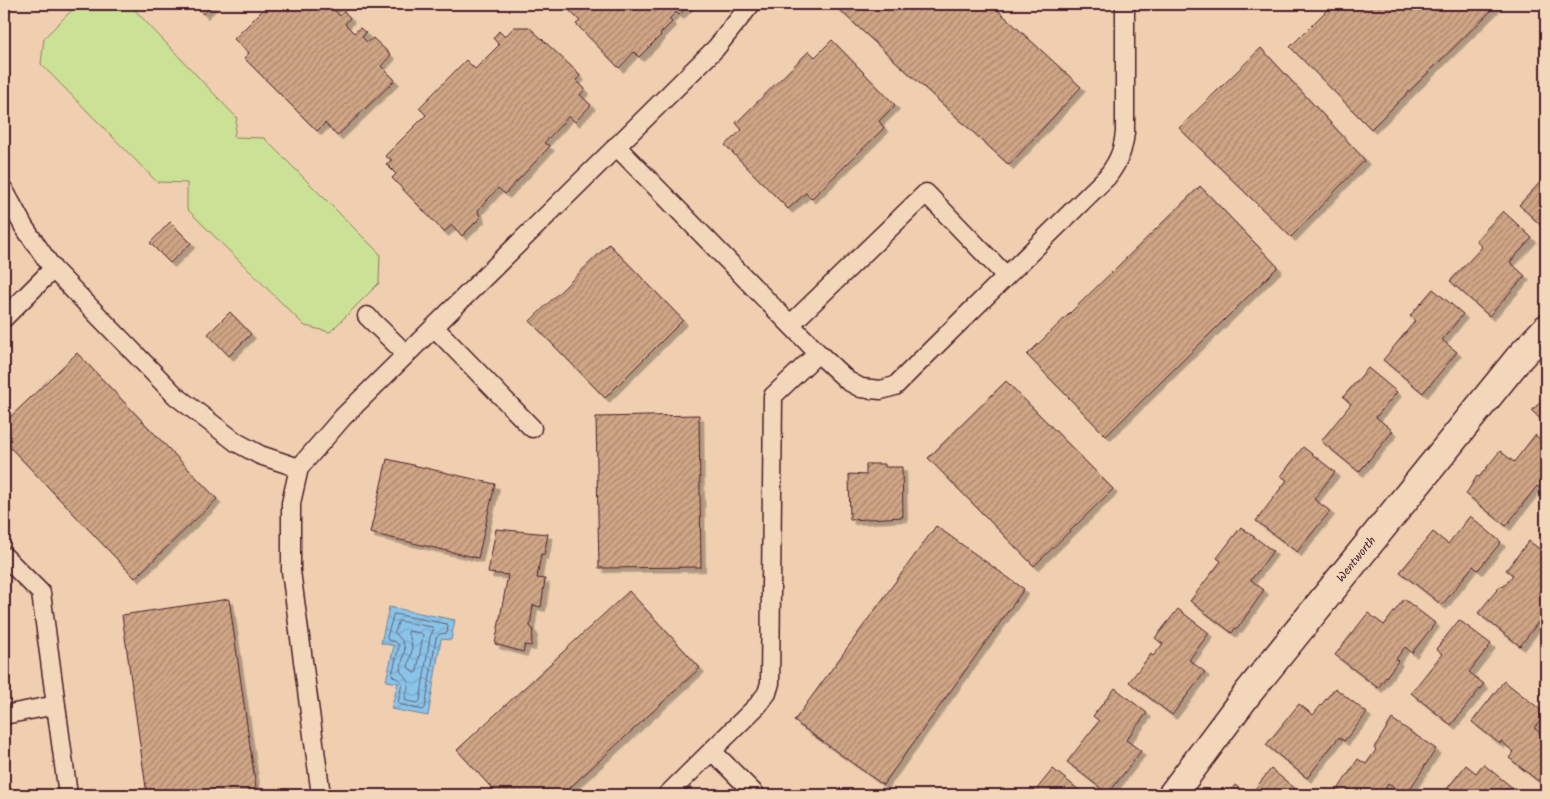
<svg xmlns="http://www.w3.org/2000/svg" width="1550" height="799" font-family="Kalam,sans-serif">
<defs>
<pattern id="water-waves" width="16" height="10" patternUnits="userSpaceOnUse" patternTransform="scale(1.25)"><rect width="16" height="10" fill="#8ac4e9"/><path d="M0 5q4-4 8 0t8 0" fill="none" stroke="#79a8c8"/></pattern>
<pattern id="building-hatch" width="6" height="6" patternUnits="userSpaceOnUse" patternTransform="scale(1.25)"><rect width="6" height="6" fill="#cfa686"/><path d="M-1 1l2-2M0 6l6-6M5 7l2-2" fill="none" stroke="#aa876e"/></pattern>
<filter id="shadow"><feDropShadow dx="4.5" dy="4.5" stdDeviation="0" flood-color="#0004"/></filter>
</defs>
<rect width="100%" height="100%" fill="#efcfaf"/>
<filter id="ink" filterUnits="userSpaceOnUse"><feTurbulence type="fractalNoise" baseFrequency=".02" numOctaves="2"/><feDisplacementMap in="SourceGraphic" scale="10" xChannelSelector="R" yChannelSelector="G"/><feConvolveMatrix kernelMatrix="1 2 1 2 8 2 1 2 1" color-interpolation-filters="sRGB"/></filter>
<g filter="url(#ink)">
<path fill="#cbe196" stroke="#8a8060" d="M78,4h51l108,114 -3,19 30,1 116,116 -1,29 -49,49 -25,-6 -118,-117v-26l-30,-1 -116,-118 3,-26z"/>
<path fill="url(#water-waves)" stroke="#70829d" d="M389,607l66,13 -4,20 -10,-1 -13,77 -37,-7 7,-26 -12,-2 8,-35 -13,-3z"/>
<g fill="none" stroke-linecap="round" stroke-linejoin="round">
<path stroke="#646177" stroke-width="1" d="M394,614l53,10 1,2 -1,7 -7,1 -4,4 -11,70 -2,2 -25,-6 4,-21 -2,-3 -6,-3 -2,-2 7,-29 -3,-4 -8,-2 -1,-2z
M399,621l33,6 2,2 -4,8 -10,64 -2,2 -11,-2 -2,-2c4,-15 6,-17 -5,-28 4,-19 10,-24 -5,-38z
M409,631l12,2 2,2 -6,36 -2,3 -7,-7c3,-12 7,-22 0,-33z"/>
</g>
<path fill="url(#building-hatch)" stroke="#4a1f2b" filter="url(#shadow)" d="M194,4h20l-11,10z
M269,4h68l1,1 -4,5 6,6 4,-5 6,7 -5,6 9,9 6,-5 6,5 -4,4 5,5 6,-4 18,17 -10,11 14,14 -58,56 -12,-13 -8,8 -73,-73 5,-5 -15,-14z
M563,4h127l-11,11 -3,-3 -7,7 3,3 -12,12 1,1 -22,22 -5,-5 -15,16 -43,-44 4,-3z
M833,4h158l90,83 -72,78z
M1333,4h165l-127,125 -81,-82z
M514,27h15l45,42 6,7 -4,4 9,9 -5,6 11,10 -16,17 -6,-6 -25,27 6,3 -45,48 -7,-6 -20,22 2,8 -18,18 -10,-11 -8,7 -52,-54 4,-4 -10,-10 6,-4 -7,-4 41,-41 -7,-7 47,-48 9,9 24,-24 -6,-7 6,-7 6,6z
M832,40l63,65 -16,16 5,7 -73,71 -5,-6 -18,16 -63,-64 17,-15 -6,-7 73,-72 6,6z
M1261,48l104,112 -74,77 -112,-109z
M1546,176v54l-27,-25z
M1200,186l78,81 -172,169 -79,-81z
M1503,211l29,27 -22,24 15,14 -36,40 -39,-35 32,-34 -6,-7z
M170,222l21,21 -21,20 -20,-20z
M609,244l74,76 -78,78 -75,-77z
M1433,289l30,25 -21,26 15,12 -34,41 -40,-33 32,-39 -5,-5z
M230,312l21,22 -22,22 -21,-22z
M77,353l140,146 -82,79 -131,-137v-18z
M1368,368l29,24 -21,25 17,14 -34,41 -38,-31 30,-37 -8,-7z
M1006,381l107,108 -79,77 -106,-108z
M1546,395v29l-14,-13z
M699,415l2,152 -102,1 -3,-151z
M1535,435l11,9v40l-4,6 -5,-4 -31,40 -40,-32 11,-18 2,1 21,-26 14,11z
M1303,447l32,25 -21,27 16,12 -33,41 -41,-31 31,-41 -6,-4z
M387,459l108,25 -17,74 -108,-25z
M866,464h19v3h17l1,50 -53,3 -1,-46 17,1z
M1470,516l31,26 -23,28 -5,-4 -31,39 -42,-33 33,-40 15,12z
M936,526l88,63 -141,196 -89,-64z
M1546,526v14l-7,-6z
M1241,527l32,24 -22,29 13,10 -27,39 -2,-1 -3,5 -42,-32 31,-40 -4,-3z
M496,529l52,5 -4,21 -3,-1 -4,24 8,1 -4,28 -8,-2 -3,21 3,4 -2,16 -6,-1 -2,7 -28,-8 13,-69 -20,-2z
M1529,541l17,13v29l-7,9 7,6v14l-26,34 -42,-33 23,-28 2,2 10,-12 -7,-5z
M629,591l71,77 -138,127h-64l-41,-45z
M229,599l28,196h-110l-25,-180z
M1404,599l31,24 -23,30 -7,-6 -9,12 2,2 -20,27 -43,-33 33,-42 16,12z
M1178,609l31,24 -20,27 16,12 -33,43 -43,-33 22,-28 2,2 10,-12 -8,-6z
M1459,620l32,24 -22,28 15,12 -33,41 -40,-32 31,-39 -6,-5z
M1504,681l42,33 -12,14 12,10v33l-8,10 -29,-23 5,-6 -13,-11 -1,3 -28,-22z
M1115,688l32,25 -21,27 15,11 -33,43 -41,-32 32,-41 -6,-5z
M1335,688l32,25 -23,28 -5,-4 -32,41 -41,-33 33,-41 14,11z
M1392,719l44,30 -30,46 -18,-11 -7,11h-37l-7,-4 21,-32 8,5 10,-14 -2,-2z
M1483,764l31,25 -4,4 3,2h-71l24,-30 10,8z
M1053,769l31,25 -1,1h-51z
M1271,769l31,25 -1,1h-51z
M1235,785l13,10h-21z"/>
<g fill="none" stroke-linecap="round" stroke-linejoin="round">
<defs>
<path id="service" d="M616,146l202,207 30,28 13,7 20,2 14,-4 12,-12 200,-197c12,-16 16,-26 18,-45v-128
M4,190l20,37 29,42 123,127 60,46 24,13 39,13
M367,316l39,38
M4,318l49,-49
M791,324l135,-131 80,83
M434,327l98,101
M4,556l37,37 27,202
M4,715l52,-10
M712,751l44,44
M321,795l-30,-224v-68l8,-35 44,-51 373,-369 35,-44
M667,795l91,-90 9,-12 3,-10 3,-287 45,-43"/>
<path id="minor" d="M1172,795l76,-102 271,-335 27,-29"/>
</defs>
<use href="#service" stroke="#4a1f2b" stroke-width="21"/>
<use href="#minor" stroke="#4a1f2b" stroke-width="31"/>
<use href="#service" stroke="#f3d7ba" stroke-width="18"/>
<use href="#minor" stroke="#f3d7ba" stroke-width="28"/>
</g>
</g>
<g text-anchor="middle" stroke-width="4.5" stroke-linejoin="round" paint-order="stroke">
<g font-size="12" fill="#4a1f2b" stroke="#f3d7ba">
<text transform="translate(1356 559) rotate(-51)" y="4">Wentworth</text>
</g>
</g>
<rect width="1550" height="799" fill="none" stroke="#f3d7ba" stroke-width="20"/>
<rect x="10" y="10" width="1530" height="779" fill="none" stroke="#4a1f2b" stroke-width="2" filter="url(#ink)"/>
</svg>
